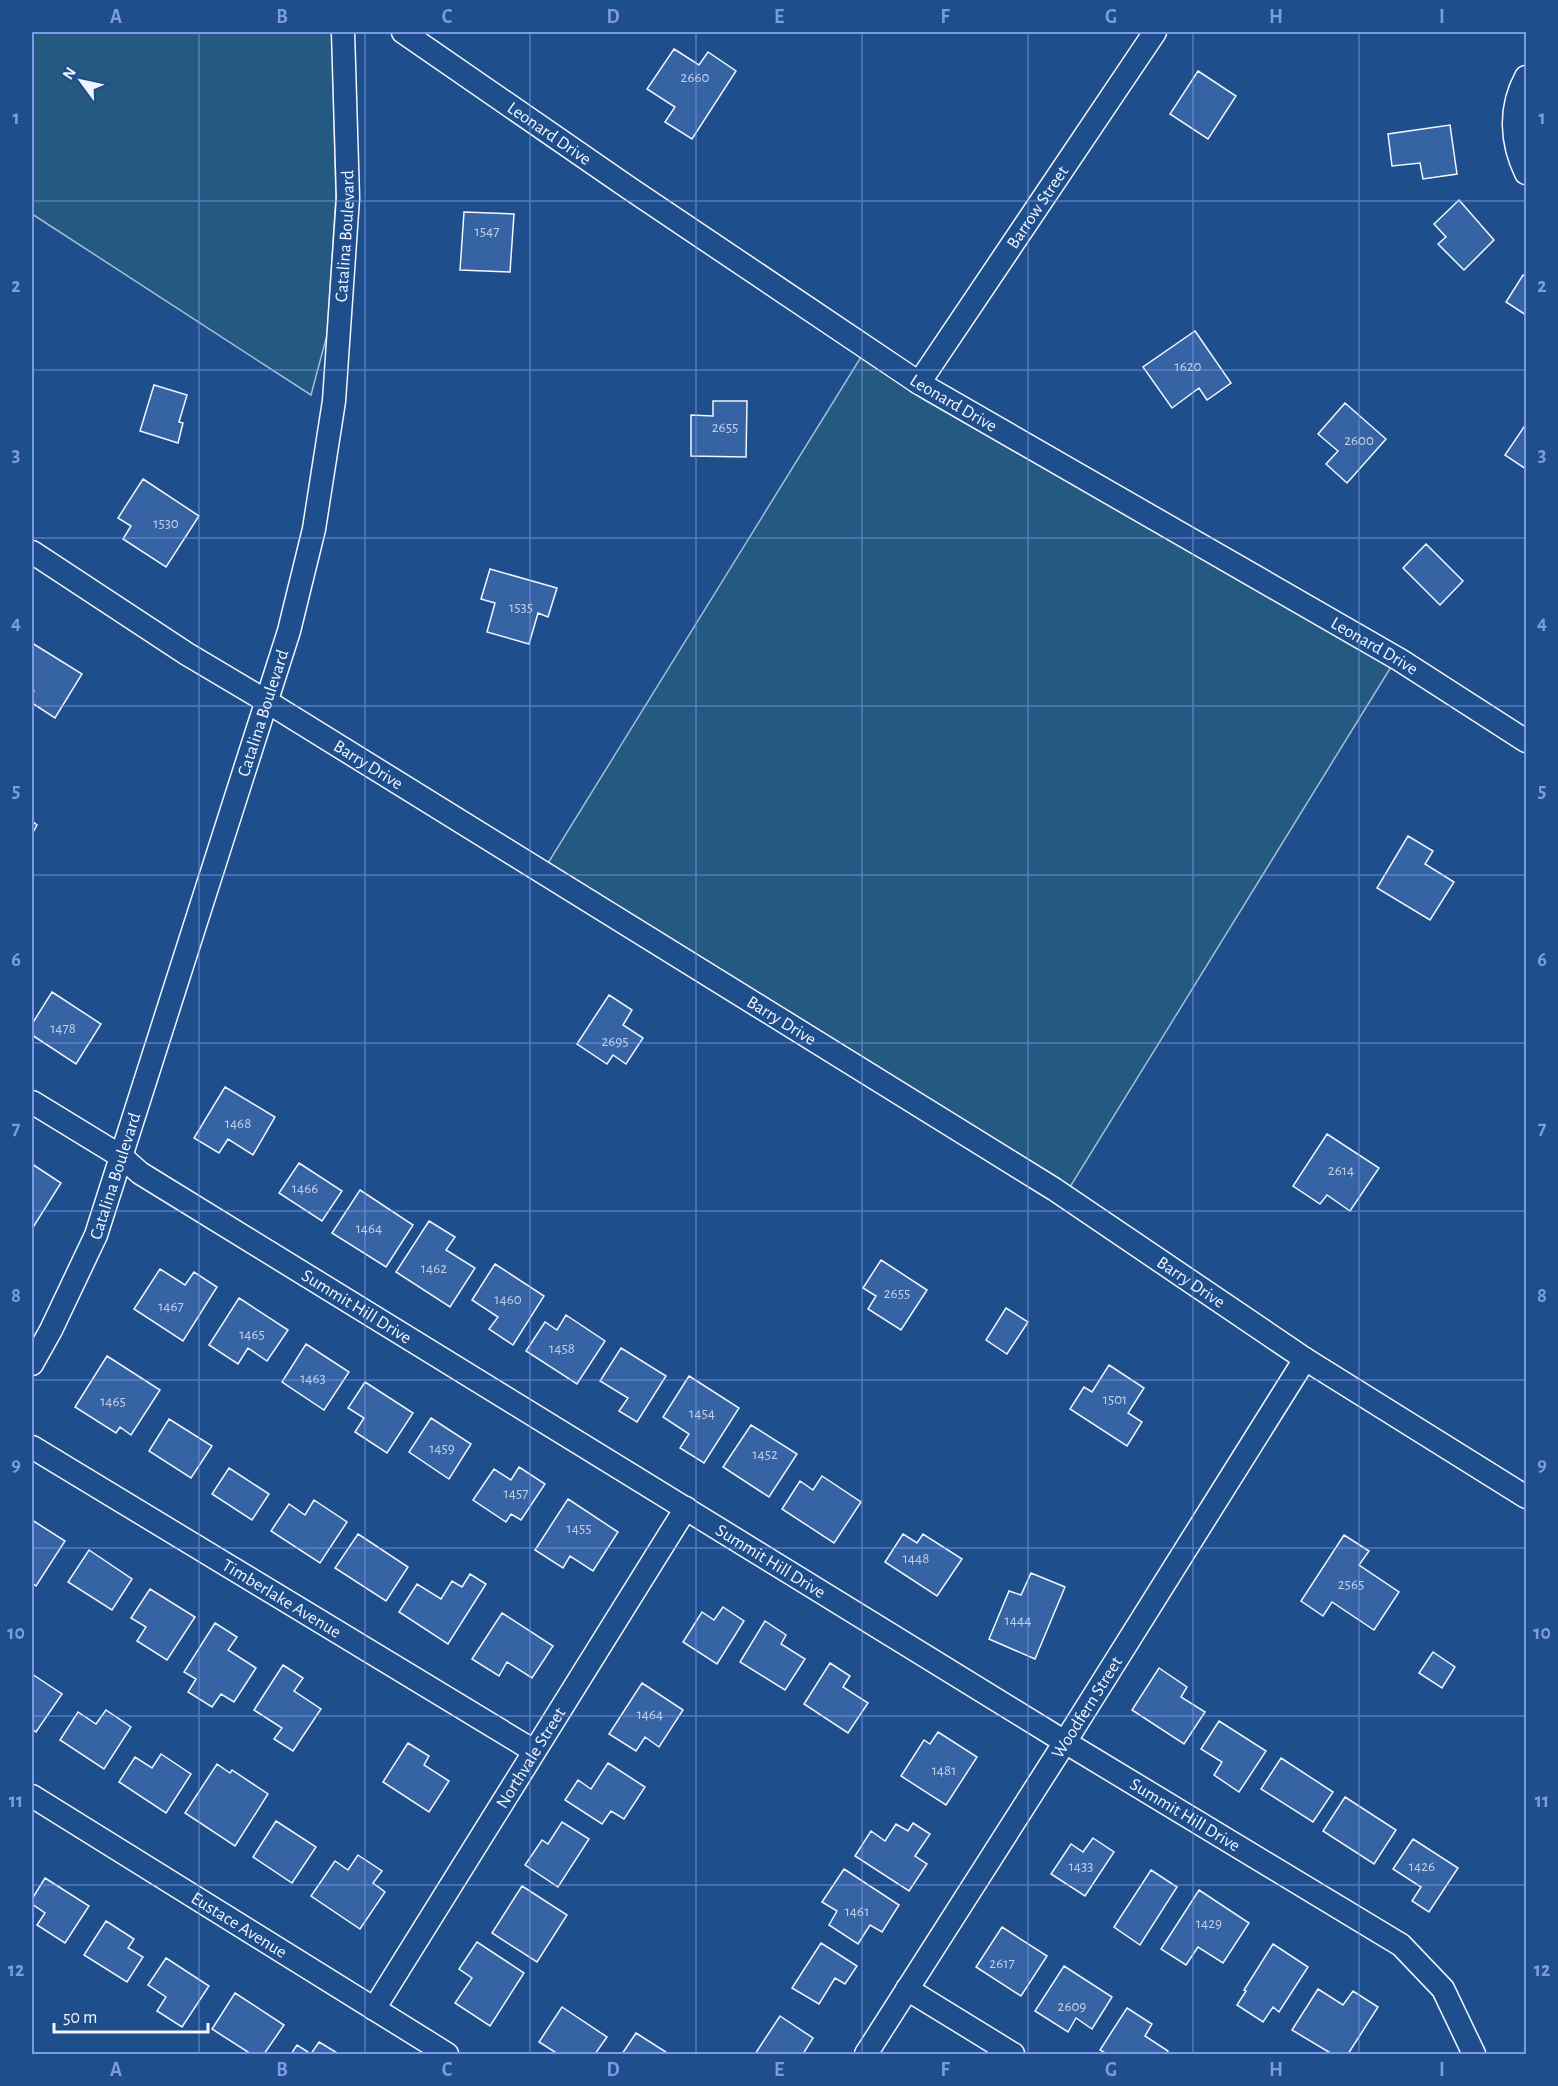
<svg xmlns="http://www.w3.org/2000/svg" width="1558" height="2086" font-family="'Alegreya Sans',sans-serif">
<rect width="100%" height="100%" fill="#1f4e8c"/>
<path fill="#245a82" stroke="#a8bbd7" stroke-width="1.5" d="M32,32h300l4,165 -9,138 -16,60 -279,-181z
M861,357l62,42 468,268 -321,520 -522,-324z"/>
<path fill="#3563a3" stroke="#f2f6ff" stroke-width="1.5" d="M674,49l25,16 9,-13 28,19 -44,68 -27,-17 10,-15 -28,-18z
M1198,71l38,25 -28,43 -38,-25z
M1450,125l7,49 -34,5 -3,-16 -28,3 -4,-32z
M1459,200l35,40 -30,30 -26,-26 8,-7 -12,-13z
M464,212l50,2 -4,58 -50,-2z
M1523,275l3,2v38l-20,-13z
M1195,331l36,52 -24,17 -8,-12 -27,20 -29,-41z
M154,385l33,10 -8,27 4,1 -5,20 -38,-12z
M713,401h34l-1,56 -55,-1v-41l22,1z
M1345,403l41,36 -39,44 -21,-19 12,-13 -20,-17z
M1526,424v45l-21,-14z
M143,479l56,37 -33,51 -43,-28 8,-13 -13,-8z
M1426,544l37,37 -23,24 -37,-37z
M490,569l67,19 -9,29 -10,-4 -9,31 -42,-12 8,-29 -14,-4z
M32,643l50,31 -27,44 -23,-15v-8l2,-4 -2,-1z
M32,821l5,4 -5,9z
M1408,836l25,15 -8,13 29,18 -24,38 -53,-32z
M52,992l49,32 -25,40 -44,-29v-11z
M609,995l23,15 -9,15 20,13 -17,26 -13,-9 -6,9 -30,-20z
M225,1087l50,30 -22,38 -25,-16 -9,14 -25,-15z
M1327,1134l52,34 -29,43 -23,-16 -7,9 -27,-18z
M299,1163l43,28 -20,30 -43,-28z
M32,1164l29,19 -29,46z
M360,1190l53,35 -27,42 -54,-34z
M429,1221l26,16 -9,13 29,18 -25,39 -54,-35z
M881,1260l46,30 -26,40 -33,-21 8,-13 -13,-8z
M495,1264l49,32 -31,49 -24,-16 9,-12 -26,-17z
M160,1269l25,16 9,-13 23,15 -34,54 -49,-32z
M239,1298l49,32 -21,31 -19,-13 -10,16 -29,-19z
M1006,1308l22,14 -21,32 -21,-14z
M566,1315l39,26 -28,43 -51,-33 19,-29 12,8z
M306,1344l43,28 -25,38 -42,-28z
M621,1348l45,28 -29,46 -18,-11 9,-13 -28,-17z
M107,1356l53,34 -29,45 -11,-8 -4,6 -41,-26z
M1109,1365l35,23 -16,25 14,9 -15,24 -57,-37 14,-22 8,5z
M689,1376l50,32 -35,55 -24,-15 9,-14 -26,-17z
M365,1382l48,31 -26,40 -32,-21 9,-14 -16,-10z
M431,1418l40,26 -22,35 -40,-27z
M169,1419l43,27 -21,32 -42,-27z
M751,1425l46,29 -28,43 -46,-30z
M519,1467l26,17 -24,36 -10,-6 -5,8 -33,-22 21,-31 17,11z
M229,1468l40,26 -17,26 -40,-26z
M822,1476l39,26 -27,41 -52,-34 18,-28 13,9z
M568,1499l50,33 -25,39 -23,-15 -7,12 -28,-18z
M314,1500l33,22 -27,41 -49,-32 18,-27 16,11z
M32,1520l33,21 -29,45 -4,-3z
M358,1534l50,33 -22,34 -51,-33z
M903,1534l14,9 6,-9 39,25 -25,37 -52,-34z
M1344,1535l25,16 -10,14 40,27 -25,38 -42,-28 -9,14 -22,-15z
M89,1550l43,29 -20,31 -44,-28z
M1031,1573l34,14 -30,72 -46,-20 20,-48 12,4z
M470,1574l16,10 -38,60 -49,-32 18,-28 24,15 11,-18 10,6z
M150,1589l45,28 -28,43 -30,-19 9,-14 -15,-9z
M723,1607l21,14 -27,43 -34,-22 19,-30 12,8z
M502,1613l51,33 -21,32 -25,-16 -8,14 -27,-17z
M765,1621l21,14 -5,9 24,15 -20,31 -45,-28z
M215,1623l22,14 -9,13 28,18 -22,34 -13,-8 -9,13 -24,-15 8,-13 -12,-7z
M1433,1652l22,15 -13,21 -23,-15z
M830,1663l20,13 -7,11 25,16 -20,30 -44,-29z
M283,1665l20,13 -9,13 27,18 -28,42 -19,-12 8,-11 -28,-18z
M1159,1668l28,19 -6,10 24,15 -21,32 -52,-34z
M32,1674l30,20 -26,38 -4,-3z
M642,1683l41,27 -24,37 -14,-10 -9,14 -27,-17z
M106,1710l25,17 -27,42 -44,-29 18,-28 18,12z
M1219,1721l47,30 -27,41 -25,-17 8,-13 -21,-13z
M938,1732l39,25 -31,48 -45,-29 23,-36 6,4z
M408,1743l21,13 -5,9 25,16 -20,31 -46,-30z
M161,1754l30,20 -25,39 -47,-31 16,-25 17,11z
M1281,1758l52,34 -20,30 -52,-33z
M608,1763l37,24 -21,32 -13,-8 -9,13 -37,-24 13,-20 13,9z
M217,1764l13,9 2,-3 36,24 -33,52 -50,-33z
M1345,1797l51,33 -22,34 -51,-33z
M276,1821l40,26 -24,36 -39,-26z
M562,1822l27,17 -31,48 -33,-22 17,-25 6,4z
M913,1823l17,11 -15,22 12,8 -18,27 -54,-35 16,-25 14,10 11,-17 12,7z
M1093,1838l21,14 -29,44 -34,-22 20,-30 12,8z
M1413,1839l45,29 -29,44 -17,-11 9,-14 -28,-18z
M358,1855l24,16 -9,12 12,9 -25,37 -49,-33 24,-35 13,9z
M844,1869l55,36 -17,27 -12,-7 -12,19 -29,-19 8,-14 -15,-9z
M1151,1870l26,17 -37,58 -26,-18z
M45,1878l44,28 -24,37 -28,-18 8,-12 -13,-9v-5z
M522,1886l45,29 -30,47 -45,-29z
M1199,1890l50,33 -26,40 -25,-16 -12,18 -25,-16z
M106,1921l28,18 -6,9 15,9 -16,25 -43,-27z
M1002,1927l45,29 -26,40 -45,-29z
M477,1942l47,31 -34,53 -35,-23 17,-25 -13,-9z
M821,1943l36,23 -12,18 -10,-6 -16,26 -27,-16z
M1273,1944l35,23 -29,45 -6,-5 -10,15 -26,-17 9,-14 -2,-1z
M166,1958l43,28 -27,41 -25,-16 9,-14 -18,-12z
M1064,1966l48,31 -20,32 -16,-11 -8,14 -33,-21z
M1318,1989l25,16 10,-14 25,16 -30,47h-16l-40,-24z
M235,1993l49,32 -20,29h-13l-39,-25z
M562,2007l45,30 -12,17h-37l-19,-12z
M1127,2008l25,16 -7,12 23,15 -2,3h-59l-7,-4z
M780,2016l33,22 -10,16h-48z
M636,2033l33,21h-47z
M319,2042l20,12h-48l6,-9 14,9z"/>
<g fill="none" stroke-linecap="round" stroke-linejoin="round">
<defs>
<g id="minor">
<path id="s1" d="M403,32l226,156 290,195 481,277 126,81"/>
<path d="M1526,77c-17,31 -15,65 0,96"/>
<path id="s2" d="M919,383l236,-351"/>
<path id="s3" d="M32,552l155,102 79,47 788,488 251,170 221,138"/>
<path id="s4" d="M32,1102l90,55 18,16 925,569 336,203 42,44 31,65"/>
<path id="s5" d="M32,1364l19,-34 45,-95 193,-604 25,-102 20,-128 14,-203 -5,-166"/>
<path id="s6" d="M32,1447l502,304"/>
<path id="s7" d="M32,1796l415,258"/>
<path d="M907,1989l106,65"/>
<path id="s8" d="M374,2009l312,-501"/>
<path id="s9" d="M866,2054l199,-312 240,-383"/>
</g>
</defs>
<use href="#minor" stroke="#f2f6ff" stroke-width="25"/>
<use href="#minor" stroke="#1f4e8c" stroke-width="22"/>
</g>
<path fill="none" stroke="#7d9aea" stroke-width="1.5" stroke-opacity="0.55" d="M199,32v2022M365,32v2022M530,32v2022M696,32v2022M862,32v2022M1028,32v2022M1193,32v2022M1359,32v2022M32,201h1494M32,370h1494M32,538h1494M32,706h1494M32,875h1494M32,1043h1494M32,1211h1494M32,1380h1494M32,1548h1494M32,1716h1494M32,1885h1494"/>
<g text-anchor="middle" stroke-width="4.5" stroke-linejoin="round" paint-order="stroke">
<g font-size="15" fill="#c3d1e8">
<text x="695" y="82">2660</text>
<text x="487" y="236">1547</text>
<text x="1188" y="371">1620</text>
<text x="725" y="432">2655</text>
<text x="1359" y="445">2600</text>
<text x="166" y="528">1530</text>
<text x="521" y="612">1535</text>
<text x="63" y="1033">1478</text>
<text x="615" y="1046">2695</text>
<text x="238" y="1128">1468</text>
<text x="1341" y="1175">2614</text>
<text x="305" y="1193">1466</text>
<text x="369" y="1233">1464</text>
<text x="434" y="1273">1462</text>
<text x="897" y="1298">2655</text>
<text x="508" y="1304">1460</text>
<text x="171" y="1311">1467</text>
<text x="252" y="1339">1465</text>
<text x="562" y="1353">1458</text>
<text x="313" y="1383">1463</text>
<text x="1115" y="1404">1501</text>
<text x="113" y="1406">1465</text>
<text x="702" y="1418">1454</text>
<text x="442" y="1453">1459</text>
<text x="765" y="1459">1452</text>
<text x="516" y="1498">1457</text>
<text x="579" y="1533">1455</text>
<text x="916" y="1563">1448</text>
<text x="1351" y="1589">2565</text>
<text x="1018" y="1625">1444</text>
<text x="650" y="1719">1464</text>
<text x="944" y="1775">1481</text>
<text x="1081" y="1871">1433</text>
<text x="1422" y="1871">1426</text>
<text x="857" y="1916">1461</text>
<text x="1209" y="1928">1429</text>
<text x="1002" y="1968">2617</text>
<text x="1072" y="2011">2609</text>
</g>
<g font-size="18" fill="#f2f6ff" stroke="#1f4e8c">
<text dy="6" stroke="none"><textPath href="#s1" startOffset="178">Leonard Drive</textPath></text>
<text dy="6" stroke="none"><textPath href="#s2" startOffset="212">Barrow Street</textPath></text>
<text dy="6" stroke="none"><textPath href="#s5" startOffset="1178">Catalina Boulevard</textPath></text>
<text dy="6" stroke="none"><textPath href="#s1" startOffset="664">Leonard Drive</textPath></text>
<text dy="6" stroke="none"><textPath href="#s1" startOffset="1150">Leonard Drive</textPath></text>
<text dy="6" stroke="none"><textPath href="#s5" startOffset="692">Catalina Boulevard</textPath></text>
<text dy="6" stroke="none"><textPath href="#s3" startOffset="398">Barry Drive</textPath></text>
<text dy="6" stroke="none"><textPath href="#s3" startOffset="884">Barry Drive</textPath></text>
<text dy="6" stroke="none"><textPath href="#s5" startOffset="206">Catalina Boulevard</textPath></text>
<text dy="6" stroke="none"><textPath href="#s3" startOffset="1370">Barry Drive</textPath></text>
<text dy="6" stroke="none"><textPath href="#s4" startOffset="384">Summit Hill Drive</textPath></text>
<text dy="6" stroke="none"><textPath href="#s4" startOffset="870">Summit Hill Drive</textPath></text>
<text dy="6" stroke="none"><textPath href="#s6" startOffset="292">Timberlake Avenue</textPath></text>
<text dy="6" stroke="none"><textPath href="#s9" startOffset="411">Woodfern Street</textPath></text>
<text dy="6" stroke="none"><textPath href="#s8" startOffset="296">Northvale Street</textPath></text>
<text dy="6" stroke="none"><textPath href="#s4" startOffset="1356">Summit Hill Drive</textPath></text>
<text dy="6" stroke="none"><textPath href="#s7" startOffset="244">Eustace Avenue</textPath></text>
</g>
</g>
<rect width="1558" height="2086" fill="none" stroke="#1f4e8c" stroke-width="66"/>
<g transform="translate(81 81) rotate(303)" stroke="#1f4e8c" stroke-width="4.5" paint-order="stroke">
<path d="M0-4.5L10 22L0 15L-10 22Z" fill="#f2f6ff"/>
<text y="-9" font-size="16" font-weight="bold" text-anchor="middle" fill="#f2f6ff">N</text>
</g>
<path d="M54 2023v9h154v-9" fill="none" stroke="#f2f6ff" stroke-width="3"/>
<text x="63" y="2023" font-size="18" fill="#f2f6ff" stroke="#1f4e8c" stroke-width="4.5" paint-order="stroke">50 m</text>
<rect x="33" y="33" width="1492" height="2020" fill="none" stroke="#7d9aea" stroke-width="2"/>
<g font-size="20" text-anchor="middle" font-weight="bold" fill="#7d9aea">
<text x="116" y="23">A</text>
<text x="282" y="23">B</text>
<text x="447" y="23">C</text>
<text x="613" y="23">D</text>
<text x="779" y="23">E</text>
<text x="945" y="23">F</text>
<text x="1111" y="23">G</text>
<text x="1276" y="23">H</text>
<text x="1442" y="23">I</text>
<text x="16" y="124">1</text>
<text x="1542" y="124">1</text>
<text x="16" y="292">2</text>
<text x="1542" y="292">2</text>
<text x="16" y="461">3</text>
<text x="1542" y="461">3</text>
<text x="16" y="629">4</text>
<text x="1542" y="629">4</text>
<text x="16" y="797">5</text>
<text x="1542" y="797">5</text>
<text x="16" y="966">6</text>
<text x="1542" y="966">6</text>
<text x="16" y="1134">7</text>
<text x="1542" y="1134">7</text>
<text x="16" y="1302">8</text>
<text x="1542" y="1302">8</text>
<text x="16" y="1471">9</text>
<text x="1542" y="1471">9</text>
<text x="16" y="1639">10</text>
<text x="1542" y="1639">10</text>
<text x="16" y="1807">11</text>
<text x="1542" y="1807">11</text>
<text x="16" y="1976">12</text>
<text x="1542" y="1976">12</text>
<text x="116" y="2076">A</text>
<text x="282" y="2076">B</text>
<text x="447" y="2076">C</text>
<text x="613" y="2076">D</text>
<text x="779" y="2076">E</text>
<text x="945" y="2076">F</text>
<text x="1111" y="2076">G</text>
<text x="1276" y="2076">H</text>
<text x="1442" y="2076">I</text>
</g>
</svg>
